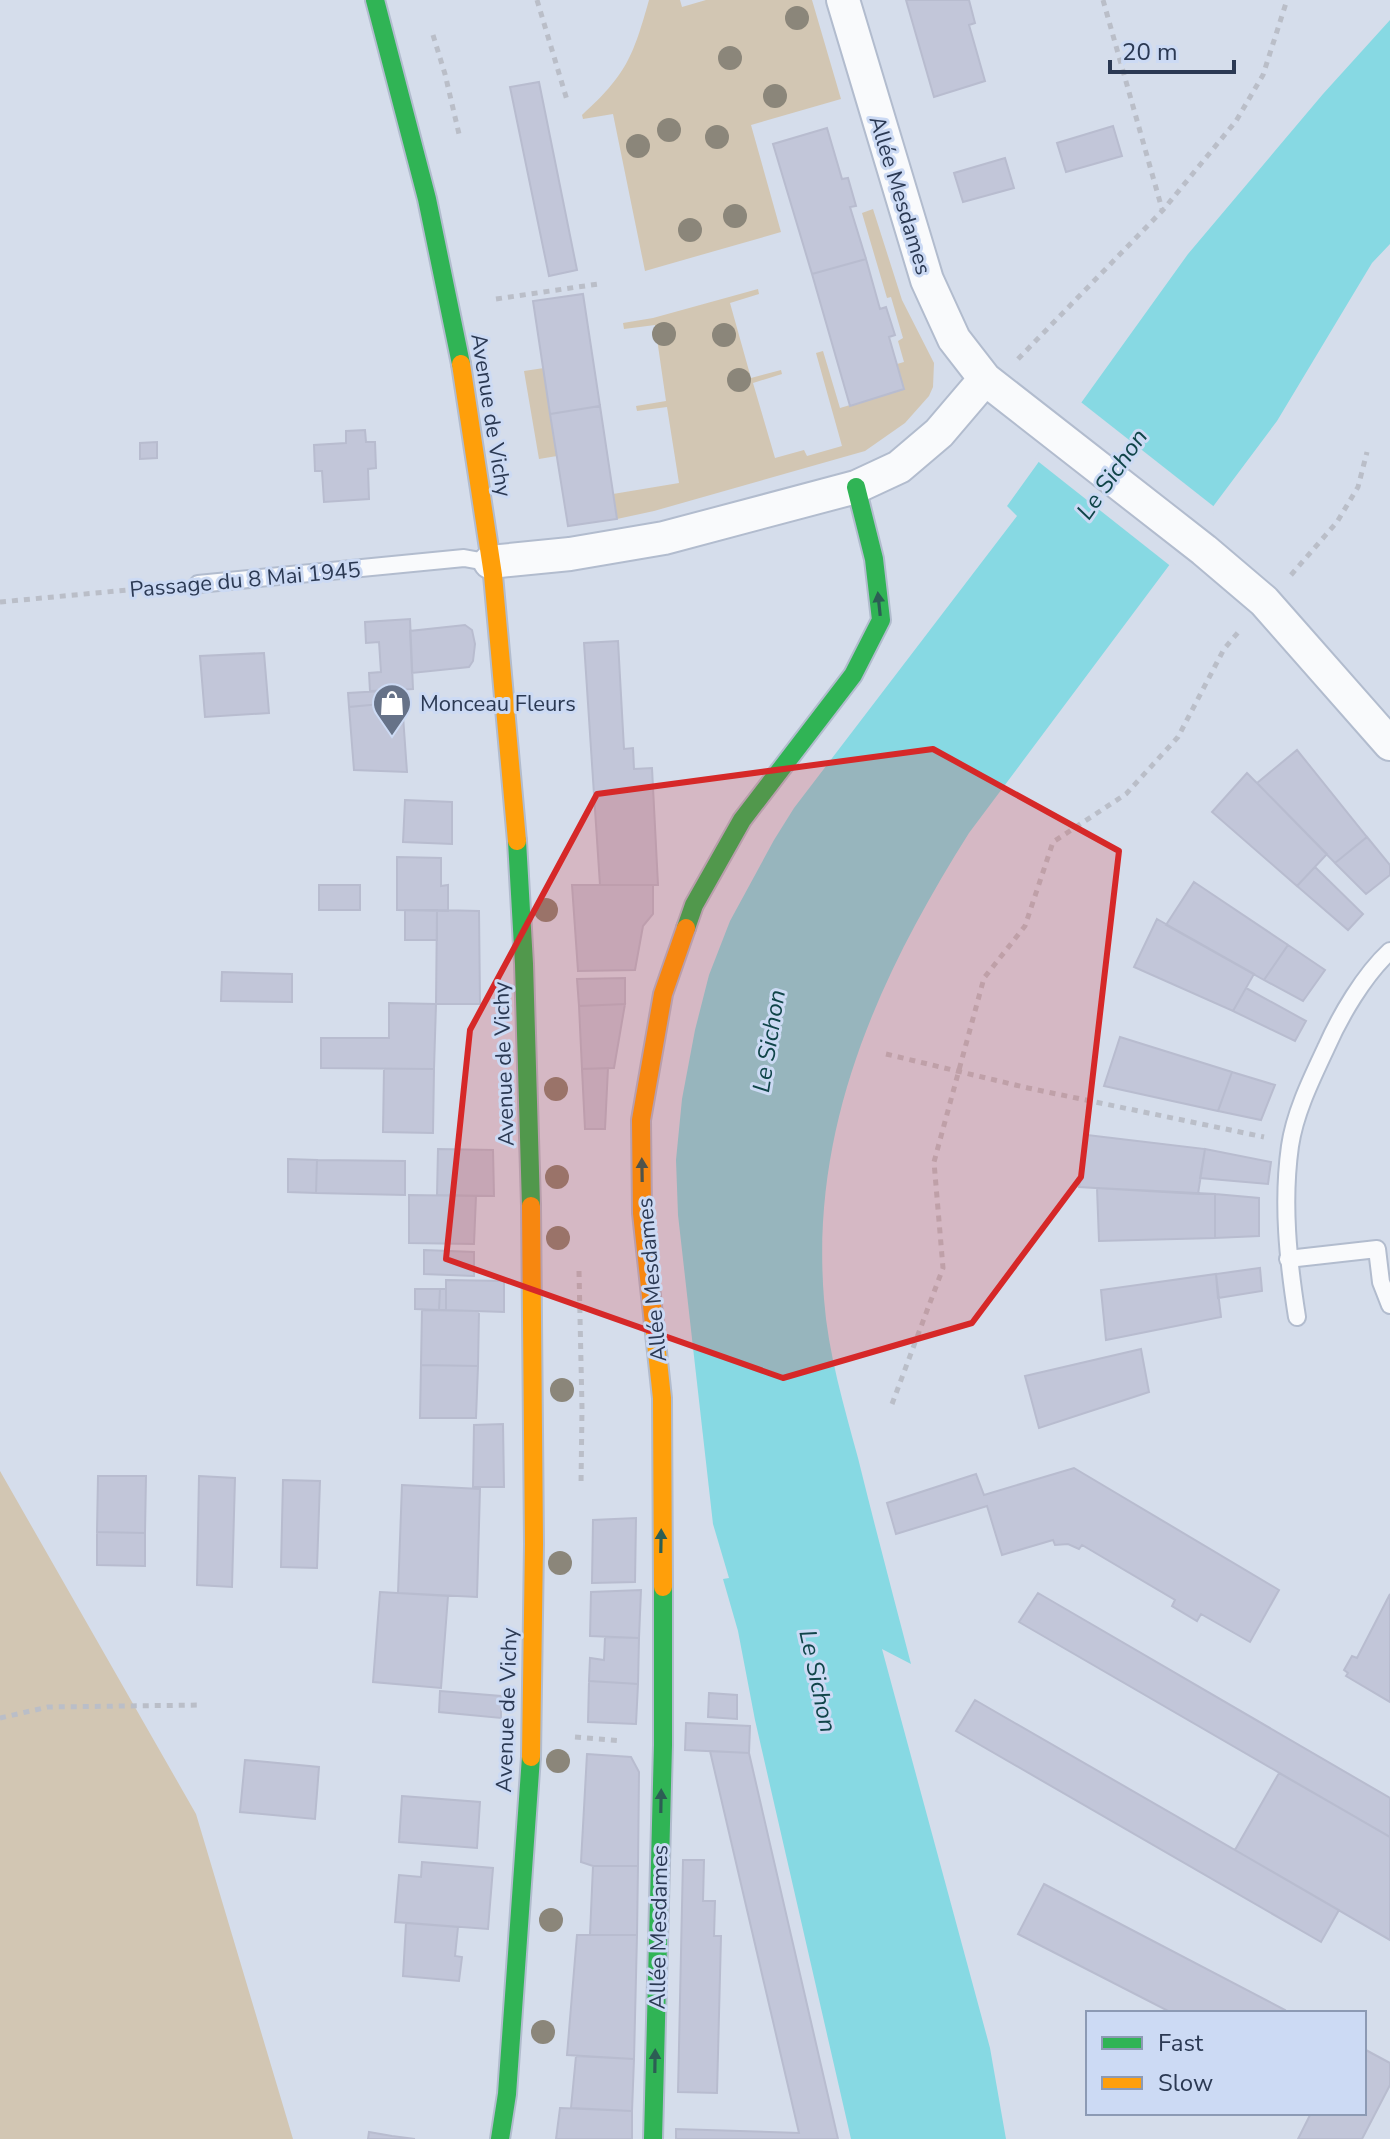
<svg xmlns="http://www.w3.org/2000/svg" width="1390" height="2139" font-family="'Nunito Sans',sans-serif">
<rect width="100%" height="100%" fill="#d5ddeb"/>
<path fill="#d2c6b3" d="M649,0h31l2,7 24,-7h106l29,99 -90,26 30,107 -136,39 -32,-157 -30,5 -1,-4c44,-40 51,-58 67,-115z
M873,209l29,91 32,63 -1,24 -4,9 -24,27 -40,28 -211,60 -37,8 -4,-25 66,-11 -12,-76 -30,4 -1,-5 30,-5 -11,-76 -31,4 -1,-6 30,-5 105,-29 1,5 -29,9 21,75 30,-8 1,4 -29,9 22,75 29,-8 3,6 35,-10 -26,-93 7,-2 17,57 64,-19 -7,-25 7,-2 -6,-21 5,-3 -12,-41 -4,1 -25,-85z
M544,368l13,88 -18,3 -15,-88z
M0,1471l196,343 97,325h-293z"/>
<path fill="#87d9e3" d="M1390,20v224l-18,19 -95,158 -308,412c-90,143 -159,292 -145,466 4,54 20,107 34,159 17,69 35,137 53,206l-29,-15 108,399 16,91h-155l-96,-419 -17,-89 -15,-52 6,-1 -16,-54 -35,-309 -2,-55 6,-61 13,-69 14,-55 21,-54 44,-81 20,-32 223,-292 -10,-10 181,-252 135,-160z"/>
<path fill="#d5ddeb" d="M1077,399l140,110 -44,59 -138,-109z"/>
<path fill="#c2c6d9" stroke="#b8bccf" stroke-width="2" d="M906,0h63l6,23 -6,2 16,56 -51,16z
M539,82l38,188 -28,6 -39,-189z
M1113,126l9,30 -56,16 -9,-29z
M827,128l15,51 6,-1 8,28 -6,1 16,52 -54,15 -39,-130z
M1005,158l9,30 -51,14 -9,-29z
M866,259l14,50 6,-2 9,28 -6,2 15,52 -54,17 -38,-132z
M583,294l17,112 -50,8 -17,-113z
M600,406l17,113 -49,7 -18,-112z
M365,430l1,12h9l1,26 -8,1 1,30 -45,3 -2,-31h-7l-1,-26 32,-2v-12z
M157,442v16l-17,1v-16z
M410,619l3,70 -43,2 -1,-18 12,-1 -2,-30 -13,1 -1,-21z
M465,625l7,5 3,14 -2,17 -4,6 -57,6 -2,-42z
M618,641l6,108 9,-1 1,21 18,-1 6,117h-58l-16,-242z
M264,653l5,60 -64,4 -5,-61z
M400,690l2,12 -53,5 -1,-14z
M402,702l5,70 -53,-2 -5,-63z
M1297,750l70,87 -32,26 -78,-80z
M1247,773l80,81 -30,32 -85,-74z
M405,800l47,2v42l-49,-2z
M1367,837l23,28v10l-24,19 -31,-31z
M397,857l44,1v28l7,-1v26l-51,-1z
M1315,867l48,47 -15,16 -51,-44z
M1194,882l94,63 -24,35 -98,-55z
M319,885h41v25h-41z
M572,885h81v29l-10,12 -8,44 -57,1z
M405,910h32v30h-32z
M437,910l42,1 1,93h-44z
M1157,919l97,55 -21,37 -99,-44z
M1288,945l37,25 -22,31 -39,-21z
M222,972l70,2v28l-71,-1z
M625,978v26l-46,2 -2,-27z
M1246,988l60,33 -11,20 -62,-30z
M389,1003l47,1 -2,65 -113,-1v-30h68z
M625,1004l-11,64 -32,1 -3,-63z
M1120,1037l112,35 -14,39 -114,-25z
M608,1068l-3,61h-20l-3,-60z
M384,1069h50l-1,64 -50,-1z
M1232,1072l43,13 -14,35 -43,-9z
M1087,1135l118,14 -7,45 -119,-7z
M438,1149l55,1 1,46 -57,-1z
M1205,1149l66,13 -3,22 -68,-6z
M288,1159l29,1 -1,33 -28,-1z
M317,1160l88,1v34l-89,-2z
M1097,1188l118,6v44l-116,3z
M1215,1194l44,4v38l-44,2z
M409,1195l67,1 -2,48 -65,-1z
M424,1250l50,2v24l-50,-2z
M1260,1268l2,23 -44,7 -2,-24z
M1216,1274l5,43 -115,23 -5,-50z
M446,1280l58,1v31l-58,-2z
M415,1289h25l-1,21 -24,-1z
M440,1289h6v21h-7z
M422,1310l57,1 -1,55 -57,-1z
M1141,1349l8,43 -110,36 -14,-52z
M421,1365l57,1 -2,52h-56z
M503,1424l1,63h-31l1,-62z
M1074,1468l205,122 -29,52 -49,-28 -4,7 -25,-15 3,-6 -93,-55 -3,4 -11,-5 -13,1 -2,-5 -51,15 -15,-49 -91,28 -9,-31 89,-29 8,21z
M98,1476h48l-1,57 -48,-1z
M199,1476l36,2 -3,109 -35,-2z
M283,1480l37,1 -3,87 -36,-1z
M402,1485l78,4 -3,108 -79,-4z
M636,1518l-1,64 -43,1 1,-63z
M97,1532l48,1v33l-48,-1z
M641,1590l-2,48 -49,-2 1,-44z
M380,1592l68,4 -7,92 -68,-6z
M1038,1593l352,205v39l-371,-215z
M1390,1594v108l-44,-26 2,-3 -4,-3 8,-14 5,2z
M605,1637l34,1 -1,46 -49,-3 1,-23 14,2z
M589,1681l49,3 -2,40 -48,-2z
M440,1691l61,5v22l-62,-6z
M709,1693l28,2v24l-29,-2z
M975,1700l364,210 -18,32 -365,-211z
M686,1723l64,3 -1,27 -64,-3z
M710,1751l39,2 89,386h-162v-10l123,4z
M587,1754l44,3 8,15 -1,94h-45l-12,-4z
M245,1760l74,7 -4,52 -75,-7z
M1279,1773l111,64v103l-155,-90z
M402,1796l78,6 -3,46 -78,-6z
M683,1860h21l-1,41h12l-1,35h7l-4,157 -39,-1z
M422,1862l71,6 -5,61 -93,-7 4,-47 22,2z
M593,1866h45l-1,69h-47z
M1044,1884l241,126 -1,3h-112l-154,-79z
M406,1923l52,4 -3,29 7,1 -3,24 -56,-5z
M577,1935h60l-3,124 -67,-4z
M1364,2049l26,14v22l-28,54h-64l13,-26h53z
M576,2056l58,3 -2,52 -61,-3z
M560,2108l72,3v28h-76z
M369,2132l23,4 23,3h-47z"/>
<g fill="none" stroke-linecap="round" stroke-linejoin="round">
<defs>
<path id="lane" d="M198,584l266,-26 22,4
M1288,1259l89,-10 4,33 9,23
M1297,1317c-9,-57 -15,-114 -7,-171 5,-34 22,-68 36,-98 14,-32 38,-73 64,-97"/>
<path id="street" d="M843,0l84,280 27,59 31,40 219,171 60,51 126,143
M490,562l80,-8 94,-16 192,-51 43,-20 40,-34 46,-54"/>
<path id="fast" d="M375,0l52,199 34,165
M517,841l7,123 7,242
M686,928l8,-23 48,-85 111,-145 28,-55 -7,-61 -18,-72
M500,2139l7,-45 24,-337
M653,2139l10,-394v-158"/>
<path id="slow" d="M461,364l32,211 24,266
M663,1587l-1,-189 -20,-185 -1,-93 22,-126 23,-66
M531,1757l3,-213 -3,-338"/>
</defs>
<use href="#lane" stroke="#b2bcce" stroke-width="20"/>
<use href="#street" stroke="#b2bcce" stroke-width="36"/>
<use href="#fast" stroke="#b2bcce" stroke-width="22"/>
<use href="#slow" stroke="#b2bcce" stroke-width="22"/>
<path stroke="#babec8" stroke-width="5" stroke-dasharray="6 6" stroke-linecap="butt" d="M537,0l30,100
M1103,0l59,209
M433,35l12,39 14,60
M496,299l102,-15
M1018,359l145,-149 73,-89 27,-46 24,-75
M1291,575l46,-53 21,-35 9,-35
M0,602l170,-16
M886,1054l142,34 236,49
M579,1271l3,137 -1,77
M892,1404l51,-136 -9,-106 50,-184 41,-52 28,-84 73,-48 52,-57 46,-88 17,-20
M0,1718l48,-11 154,-2
M575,1737l47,4"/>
<use href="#lane" stroke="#f9fafc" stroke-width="16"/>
<use href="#street" stroke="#f9fafc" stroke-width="32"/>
<use href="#fast" stroke="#30b455" stroke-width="18"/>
<use href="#slow" stroke="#ff9f0a" stroke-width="18"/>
</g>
<g fill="#8b867a">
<circle cx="797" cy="18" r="12"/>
<circle cx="730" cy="58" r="12"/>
<circle cx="775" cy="96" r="12"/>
<circle cx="669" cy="130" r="12"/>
<circle cx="717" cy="137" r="12"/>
<circle cx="638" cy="146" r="12"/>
<circle cx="735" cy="216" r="12"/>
<circle cx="690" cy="230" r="12"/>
<circle cx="664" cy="334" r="12"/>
<circle cx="724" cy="335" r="12"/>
<circle cx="739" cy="380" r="12"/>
<circle cx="546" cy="910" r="12"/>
<circle cx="556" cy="1089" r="12"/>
<circle cx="557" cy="1177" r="12"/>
<circle cx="558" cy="1238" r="12"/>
<circle cx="562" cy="1390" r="12"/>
<circle cx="560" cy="1563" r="12"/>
<circle cx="558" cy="1761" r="12"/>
<circle cx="551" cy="1920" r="12"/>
<circle cx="543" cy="2032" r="12"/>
</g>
<defs><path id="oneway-solid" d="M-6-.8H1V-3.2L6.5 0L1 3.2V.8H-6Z" transform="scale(2)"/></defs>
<g fill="#2c5e54">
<use href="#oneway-solid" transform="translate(879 604) rotate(-96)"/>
<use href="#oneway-solid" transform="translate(642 1170) rotate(-91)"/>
<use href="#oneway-solid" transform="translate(661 1541) rotate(-89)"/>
<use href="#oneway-solid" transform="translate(661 1801) rotate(-89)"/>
<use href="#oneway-solid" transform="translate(655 2061) rotate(-89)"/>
</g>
<path fill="#d62828" fill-opacity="0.2" stroke="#d62828" stroke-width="6" stroke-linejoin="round" d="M933,749l186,102 -38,326 -109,146 -189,55 -337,-119 24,-229 127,-236z"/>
<defs>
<symbol id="shop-pin" viewBox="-11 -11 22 30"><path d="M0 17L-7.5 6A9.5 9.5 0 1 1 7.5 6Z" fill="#667288" stroke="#ccdaf4"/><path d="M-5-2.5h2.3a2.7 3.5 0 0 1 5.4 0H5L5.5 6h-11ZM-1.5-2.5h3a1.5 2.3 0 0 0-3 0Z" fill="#fff"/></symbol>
</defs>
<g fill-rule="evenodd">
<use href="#shop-pin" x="370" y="681" width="44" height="60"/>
</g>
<g text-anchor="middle" stroke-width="6" stroke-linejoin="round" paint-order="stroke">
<g font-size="22" fill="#2b3953" stroke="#ccdaf4">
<text transform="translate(901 195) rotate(73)" y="8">Allée Mesdames</text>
<text transform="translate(492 415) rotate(81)" y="8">Avenue de Vichy</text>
<text transform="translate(245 579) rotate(-5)" y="8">Passage du 8 Mai 1945</text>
<text transform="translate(503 1064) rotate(-92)" y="8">Avenue de Vichy</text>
<text transform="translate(651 1280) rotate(-95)" y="8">Allée Mesdames</text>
<text transform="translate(506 1710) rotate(-88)" y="8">Avenue de Vichy</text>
<text transform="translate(658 1927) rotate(-89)" y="8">Allée Mesdames</text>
</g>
<g font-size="22" fill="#2b3953" stroke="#ccdaf4" text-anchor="start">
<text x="420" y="711">Monceau Fleurs</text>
</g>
<g font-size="24" font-style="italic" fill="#104549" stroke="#ccdaf4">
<text transform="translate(1112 474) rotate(-55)" y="8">Le Sichon</text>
<text transform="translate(769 1041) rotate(-81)" y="8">Le Sichon</text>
<text transform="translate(818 1681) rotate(78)" y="8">Le Sichon</text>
</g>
</g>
<rect x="1086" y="2011" width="280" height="104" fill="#ccdaf4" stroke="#8c9ab4" stroke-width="2"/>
<rect x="1102" y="2037" width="40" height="12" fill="#30b455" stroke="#8c9ab4" stroke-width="2"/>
<text x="1158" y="2051" font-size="24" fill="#2b3953">Fast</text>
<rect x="1102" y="2077" width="40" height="12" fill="#ff9f0a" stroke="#8c9ab4" stroke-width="2"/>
<text x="1158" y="2091" font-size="24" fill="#2b3953">Slow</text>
<path d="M1110 60v12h124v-12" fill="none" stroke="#2b3953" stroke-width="4"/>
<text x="1122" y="60" font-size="24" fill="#2b3953" stroke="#ccdaf4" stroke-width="6" paint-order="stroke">20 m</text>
</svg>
